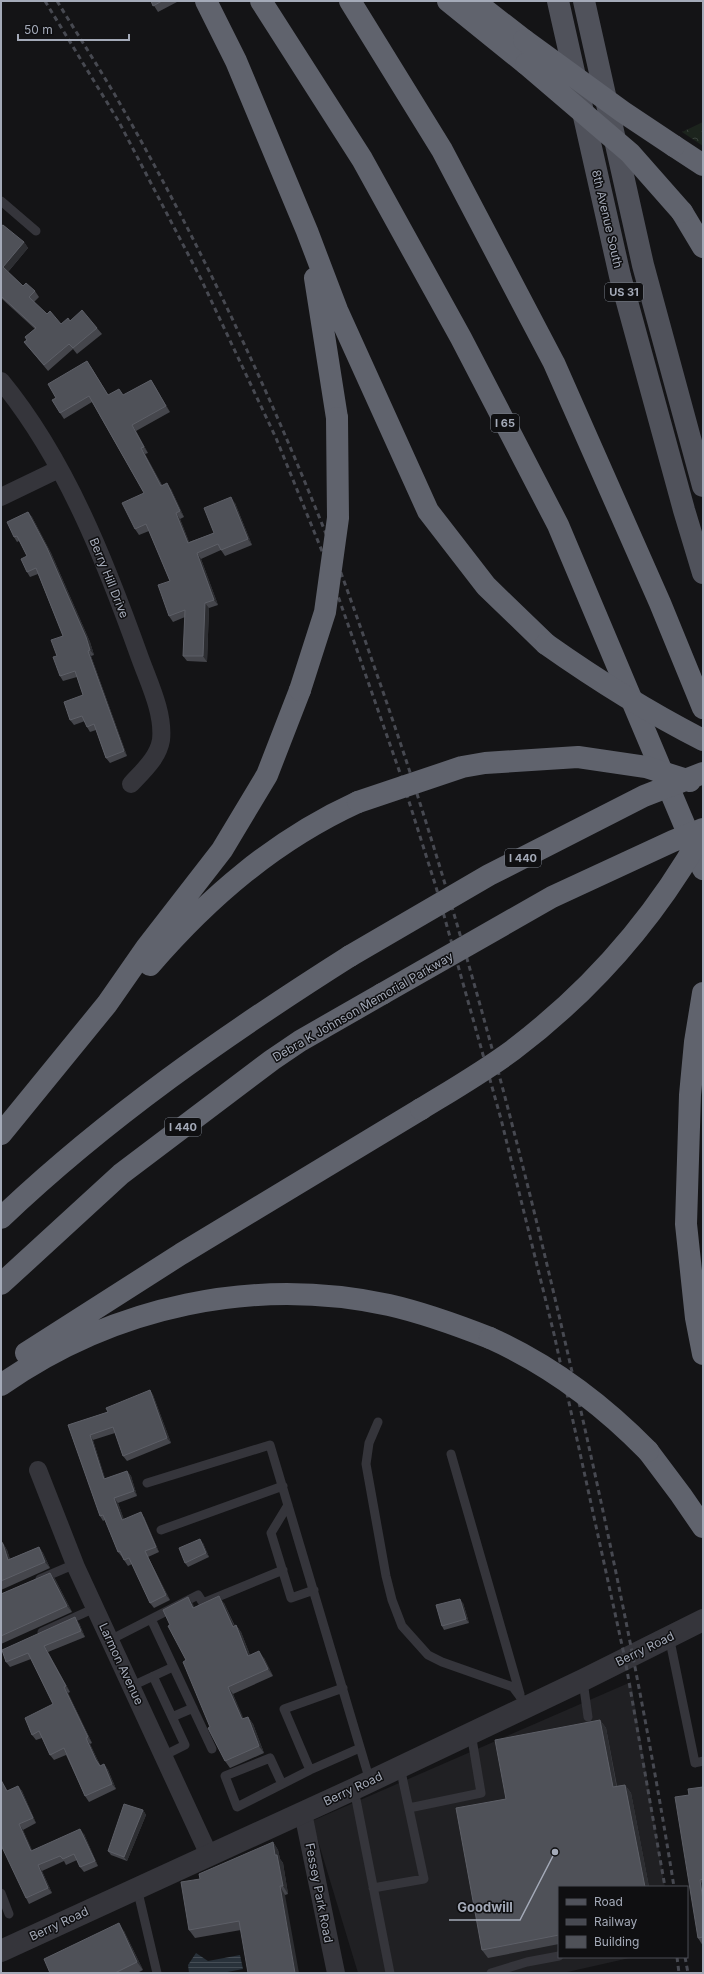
<svg xmlns="http://www.w3.org/2000/svg" width="704" height="1974" font-family="Inter,sans-serif">
<defs>
<pattern id="park-crowns" width="20" height="18" patternUnits="userSpaceOnUse"><rect width="20" height="18" fill="#1c241d"/><path d="M2 6a3 3 0 1 1 6 0M12 15a3 3 0 1 1 6 0" fill="none" stroke="#3a413c"/></pattern>
<pattern id="water-rules" width="6" height="5" patternUnits="userSpaceOnUse"><rect width="6" height="5" fill="#29323b"/><path d="M0 2.5h6" fill="none" stroke="#454d55"/></pattern>
</defs>
<rect width="100%" height="100%" fill="#141416"/>
<path fill="#202023" d="M631,1682l34,205h-106v70h75l-71,16h-205l-46,-152z"/>
<path fill="url(#park-crowns)" d="M703,122v24l-21,-14z"/>
<path fill="url(#water-rules)" d="M196,1953l12,8 32,-6 3,14 -21,4h-33l-1,-8z"/>
<g fill="none" stroke-linecap="round" stroke-linejoin="round">
<path stroke="#35353b" stroke-width="9" d="M1,201l35,30
M378,1422l-9,21 -3,21 20,112 6,24 10,26 26,29 14,7 71,25 14,19
M451,1454l69,240
M147,1483l123,-38 100,336
M288,1505l-17,28 20,65 23,-8
M161,1530l122,-44
M40,1579l35,-15
M151,1619l61,130
M42,1632l53,-24
M669,1636l26,127 8,-2
M110,1640l88,-45 5,8 80,-33
M153,1676l32,69 -22,11
M583,1681l5,36
M132,1686l41,-19
M343,1688l-59,21 26,61 50,-22
M172,1717l21,-9
M282,1784l-12,-26 -45,18 12,31 73,-37
M354,1789l36,184
M409,1808l72,-15 -10,-60
M137,1888l20,85
M373,1888l51,-9 -24,-112
M1,1893l8,21
M491,1973l36,-11 32,-6"/>
<path stroke="#35353b" stroke-width="18" d="M1,381c65,79 105,182 139,277 9,25 24,55 21,82 -3,18 -18,31 -30,44
M1,497l58,-28
M38,1470l38,97 133,288
M303,1813l33,160"/>
<path stroke="#35353b" stroke-width="22" d="M1,1951l353,-162 229,-109 120,-60"/>
<path stroke="#50525b" stroke-width="22" d="M558,1l62,275 64,234 19,63
M584,1l59,264 60,221"/>
<path stroke="#60636d" stroke-width="22" d="M206,1l30,60 71,170 30,79 91,201 58,75 60,58
M261,1l101,158 99,179 97,187 145,344
M350,1l92,149 112,213 106,240 43,105
M448,1l78,63
M474,1l50,39
M674,146l29,19
M682,212l21,35
M315,278l22,140
M150,965c59,-68 125,-125 208,-163
M703,993l-8,49 -5,53 -4,129 10,94 7,36
M1,1134l106,-130 39,-56 76,-98 45,-75 33,-85
M1,1218c106,-101 226,-184 349,-262
M1,1284l120,-110 151,-114 28,-19 82,-47
M26,1353l155,-99 240,-145
M1,1385c113,-79 253,-109 388,-80 35,8 68,20 101,33
M648,1451l33,44 22,32"/>
<path stroke="#474951" stroke-width="3" stroke-dasharray="5 4" stroke-linecap="butt" d="M45,1l74,121 82,157 75,159 48,118 76,217 36,114 65,232 53,215 71,325 40,228
M57,1c19,31 39,62 58,94 78,135 147,280 205,424 23,56 42,113 62,170 70,202 126,409 175,618 45,192 86,385 117,580
M677,1957l2,16
M685,1957l3,16"/>
<path stroke="#60636d" stroke-width="22" d="M524,40l99,72 51,34
M526,64l104,89 52,59
M546,644c51,36 102,68 157,96
M300,690l25,-78 13,-94 -1,-100
M358,802l104,-35 23,-4 93,-6 68,10 44,14
M350,956l139,-81 155,-79 59,-23
M382,994l170,-97 121,-56 30,-12
M421,1109c31,-19 62,-37 92,-59 79,-60 141,-130 190,-218
M490,1338c60,27 112,66 158,113"/>
</g>
<path fill="#45464c" d="M151,1h25l1,1 -19,10z
M1,226l23,16 4,6 -20,24 15,14 12,5 4,6 -5,5 13,12 14,10 9,-3 27,7 5,6 -25,20 -4,-5 -25,22 -19,-23 -5,-6 3,-2 -2,-3 10,-8 -34,-31z
M91,367l17,28h16l27,-15 19,32 -34,19 12,22 -3,1 17,31 9,4 13,28 -4,2 9,23 25,-9 21,-30 17,42 -27,11 -4,-6 -20,9 17,46 -9,3 -2,54 -20,-1 -4,-5 2,-39 -12,5 -4,-6 1,-35 -21,-50 -10,4 -4,-6 9,-36 -52,-91 -28,17 -4,-6 -4,-15z
M28,512l4,5 19,36 39,89 4,13 -3,1 36,100 -17,7 -4,-5 -10,-28 -6,2 -3,-5 -2,-6 -11,4 -4,-5 13,-25 -6,-18 -14,4 -3,-5 -3,-20 6,-20 -25,-62 -8,3 -3,-5v-16l-8,-15 -2,1 -3,-5z
M150,1390l3,5 18,48 -44,18 -4,-5 -8,-23 -22,7 12,39 22,-8 4,5 6,20 -19,7 6,17 20,-3 15,35 -11,5 22,43 -16,8 -4,-5 -18,-39 -4,2 -6,-9 -4,-5 -13,-32 -2,1 -3,-5 -32,-91 40,-13z
M1,1540l6,10 3,9 29,-12 4,6 7,15 -49,22z
M203,1543l6,14 -21,10 -3,-4z
M50,1573l5,6 17,33 -71,32v-50z
M188,1597l6,11 30,-5 11,23 1,-1 5,7 9,23 14,3 9,18 -40,18 10,25 5,-2 5,7 11,29 -34,15 -5,-7 -15,-34 -24,-67 -16,-35z
M463,1603l6,20 -25,7 -2,-4z
M79,1623l6,14 -37,15 22,40 -2,1 24,50 -2,1 10,21v1l4,-2 4,6 8,19 -27,13 -4,-6 -19,-41 -12,5 -4,-5 -8,-17 -6,2 -4,-5 21,-31 -22,-45 -21,8 -4,-5z
M600,1720l6,8 11,58 8,-1 6,8 18,94h-90v57l-71,14 -6,-8 24,-151z
M18,1786l4,5 14,32 -13,7 9,21 52,-17 14,32 -14,6 -4,-5 -3,-7 -11,5 -2,-4 -22,10 10,22 -23,11 -3,-6 -19,-107z
M703,1787v159l-5,-8 -9,-143z
M143,1810l3,5 -19,46 -16,-6 -3,-4z
M273,1842l5,8 2,9 3,4 5,31 -3,1 -44,35 -46,8 -6,-8z
M124,1931l19,39 -6,3h-87z"/>
<path fill="#2d2e32" d="M24,242l4,6 -21,25 -4,-6z
M87,361l4,6 21,34 -4,-6z
M151,380l4,6 15,26 -4,-6z
M132,425l4,6 12,22 -4,-6z
M141,448l4,6 20,38 -4,-6z
M167,483l4,6 13,28 -4,-6z
M231,497l4,6 17,42 -4,-6z
M28,512l4,5 19,36 39,89 4,13 -4,-5z
M176,513l4,6 12,30 -4,-6z
M197,553l4,6 17,46 -4,-5z
M205,603l4,5 -2,54 -4,-6z
M88,651l3,5 36,100 -3,-5z
M150,1390l3,5 18,48 -4,-5z
M90,1435l3,5 14,44 -3,-5z
M127,1471l4,5 6,20 -3,-5z
M114,1498l4,5 8,22 -4,-5z
M141,1512l3,5 15,35 -3,-5z
M200,1539l3,4 6,14 -3,-4z
M1,1540l6,10 5,16 -4,-6z
M39,1547l4,6 7,15 -5,-6z
M145,1551l3,6 22,43 -4,-5z
M50,1573l5,6 17,33 -5,-6z
M219,1596l5,7 14,31 -5,-7z
M188,1597l5,7 5,11 -5,-7z
M460,1599l3,4 6,20 -3,-4z
M75,1617l4,6 6,14 -4,-6z
M236,1625l5,7 12,31 -5,-7z
M44,1646l4,6 22,40 -4,-6z
M259,1651l5,7 9,18 -5,-7z
M64,1687l4,6 24,50 -4,-6z
M228,1687l5,7 14,32 -5,-7z
M248,1717l5,7 11,29 -5,-7z
M600,1720l6,8 12,67 -5,-8z
M86,1738l4,6 10,21 -4,-5z
M104,1764l4,6 8,19 -4,-5z
M625,1785l6,8 18,94h-4z
M18,1786l4,5 14,32 -3,-5z
M143,1810l3,5 -19,46 -3,-4z
M19,1824l4,6 12,26 -4,-5z
M80,1829l4,5 14,32 -3,-5z
M273,1842l5,8 2,9 3,4 5,31 -5,-8 -8,-31z
M38,1865l4,6 10,22 -4,-5z
M700,1880l3,5v16z
M280,1886l5,9 14,78h-4z
M119,1923l5,8 19,39 -6,-8z"/>
<path fill="#4f5158" stroke="#5d5f67" d="M151,1h11l-9,5z
M3,225l21,17 -21,25 20,19 3,-3 9,8 -6,6 18,17 3,-3 11,13 7,-6 2,3 12,-11 15,18 -24,20 -4,-4 -25,21 -20,-23 3,-2 -2,-3 11,-9 -35,-32v-70z
M87,361l21,34 11,-6 4,6 28,-15 15,26 -34,19 12,22 -3,1 20,38 6,-3 13,28 -4,2 12,30 26,-10 -10,-25 27,-11 17,42 -27,11 -3,-6 -21,9 17,47 -9,3 -2,53h-20l2,-46 -16,6 -11,-31 12,-4 -24,-57 -11,5 -13,-26 22,-10 -55,-97 -29,17 -8,-13 4,-2 -8,-14z
M28,512l19,36 39,89 4,13 -2,1 36,100 -18,7 -12,-34 -7,3 -5,-11 -12,4 -6,-18 19,-7 -8,-24 -15,5 -7,-19 4,-1 -6,-16 12,-4 -27,-68 -9,4 -6,-13 6,-3 -10,-20 -3,1 -7,-15z
M150,1390l17,48 -44,18 -10,-29 -23,8 14,44 23,-8 7,20 -20,7 8,22 19,-8 15,35 -11,4 21,44 -16,8 -21,-45 -5,2 -4,-9 -2,1 -15,-37 -3,1 -32,-91 40,-13 -2,-4z
M200,1539l6,14 -21,10 -6,-15z
M1,1541l2,3 5,16 31,-13 6,15 -44,19z
M50,1573l17,33 -66,30v-42z
M219,1596l14,31 3,-2 12,31 11,-5 9,18 -40,18 14,32 6,-2 11,29 -34,15 -17,-33 2,-1 -27,-65 3,-2 -18,-34 2,-1 -7,-15 25,-13 5,11z
M460,1599l6,20 -24,7 -6,-21z
M75,1617l6,14 -37,15 22,40 -2,1 24,50 -2,1 10,22 4,6 4,-2 8,20 -27,12 -21,-48 -14,7 -11,-24 -7,4 -7,-17 28,-14 -25,-51 -22,9 -4,-12z
M600,1720l13,67 12,-2 20,102h-86v48l-77,15 -26,-142 50,-9 -11,-59z
M1,1780l6,11 11,-5 15,32 -14,6 12,27 49,-22 15,32 -15,6 -6,-13 -11,5 -3,-3 -22,9 10,23 -22,10 -25,-53z
M703,1787v92l-3,1 3,21v36l-5,1 -23,-141 14,-2 -1,-6z
M124,1804l19,6 -19,47 -16,-6z
M273,1842l2,13h2l6,31h-3l15,87h-47l-9,-52 -50,9 -8,-48 19,-3 -1,-5z
M119,1923l18,39 -22,11h-65l-6,-14z"/>
<g text-anchor="middle" stroke-width="3" stroke-linejoin="round" paint-order="stroke">
<g fill="#0f0f11" stroke="#777c86" stroke-width="1">
<rect x="605" y="283" width="38" height="18" rx="3"/>
<rect x="491" y="414" width="28" height="18" rx="3"/>
<rect x="505" y="849" width="36" height="18" rx="3"/>
<rect x="165" y="1118" width="36" height="18" rx="3"/>
</g>
<g font-size="11" font-weight="bold" fill="#a4aab8">
<text x="624" y="296">US 31</text>
<text x="505" y="427">I 65</text>
<text x="523" y="862">I 440</text>
<text x="183" y="1131">I 440</text>
</g>
<g font-size="12" fill="#a4aab8" stroke="#0f0f11">
<text transform="translate(607 219) rotate(77)" y="4">8th Avenue South</text>
<text transform="translate(109 578) rotate(68)" y="4">Berry Hill Drive</text>
<text transform="translate(363 1007) rotate(-30)" y="4">Debra K Johnson Memorial Parkway</text>
<text transform="translate(645 1649) rotate(-26)" y="4">Berry Road</text>
<text transform="translate(121 1664) rotate(65)" y="4">Larmon Avenue</text>
<text transform="translate(353 1789) rotate(-25)" y="4">Berry Road</text>
<text transform="translate(319 1893) rotate(79)" y="4">Fessey Park Road</text>
<text transform="translate(59 1924) rotate(-25)" y="4">Berry Road</text>
</g>
</g>
<path fill="none" stroke="#a4aab8" stroke-width="1.5" d="M555 1852L520 1920H449"/>
<circle fill="#a4aab8" stroke="#0f0f11" stroke-width="1.5" cx="555" cy="1852" r="4"/>
<g font-size="13" text-anchor="middle" font-weight="bold" fill="#a4aab8" stroke="#0f0f11" stroke-width="3" stroke-linejoin="round" paint-order="stroke">
<text x="485" y="1912">Goodwill</text>
</g>
<rect width="704" height="1974" fill="none" stroke="#a4aab8" stroke-width="4"/>
<rect x="558" y="1886" width="130" height="72" fill="#0f0f11" stroke="#4b4d54"/>
<rect x="566" y="1899" width="20" height="6" fill="#50525b" stroke="#4b4d54"/>
<text x="594" y="1906" font-size="12" fill="#a4aab8">Road</text>
<rect x="566" y="1919" width="20" height="6" fill="#474951" stroke="#4b4d54"/>
<text x="594" y="1926" font-size="12" fill="#a4aab8">Railway</text>
<rect x="566" y="1936" width="20" height="12" fill="#4f5158" stroke="#4b4d54"/>
<text x="594" y="1946" font-size="12" fill="#a4aab8">Building</text>
<path d="M18 34v6h111v-6" fill="none" stroke="#a4aab8" stroke-width="2"/>
<text x="24" y="34" font-size="12" fill="#a4aab8" stroke="#0f0f11" stroke-width="3" paint-order="stroke">50 m</text>
</svg>
